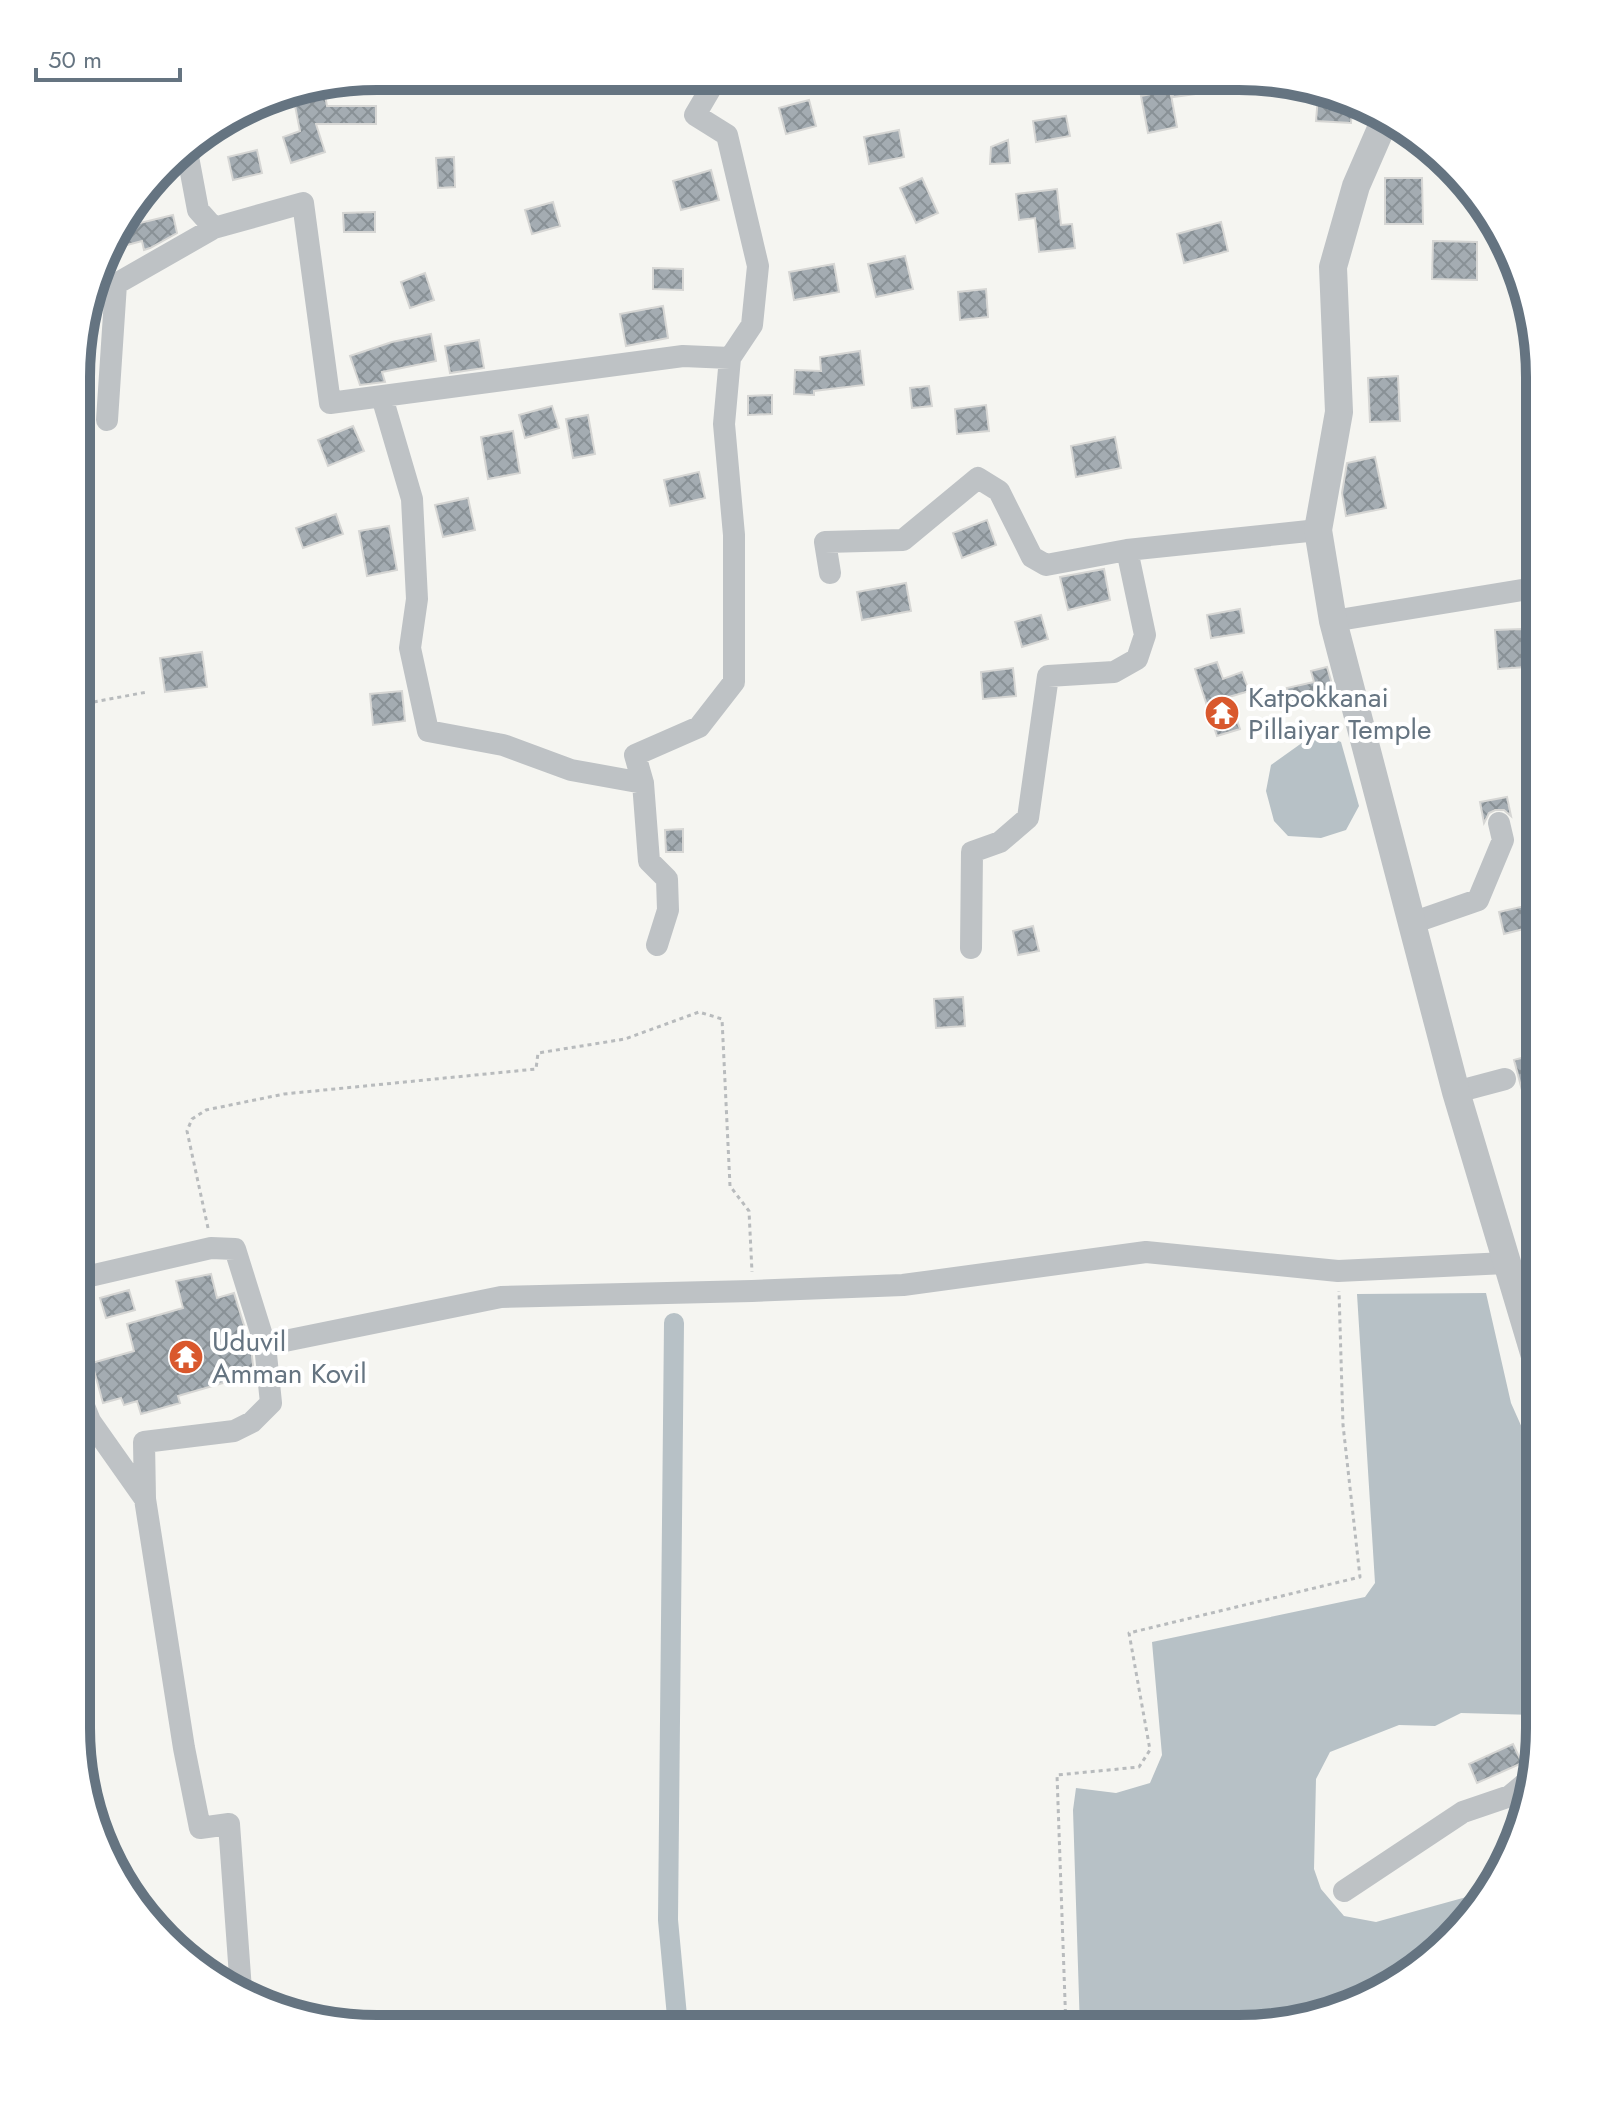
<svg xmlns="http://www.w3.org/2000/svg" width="1616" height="2105" font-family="Jost,sans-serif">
<defs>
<pattern id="building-cross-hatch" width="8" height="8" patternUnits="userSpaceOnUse" patternTransform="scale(2)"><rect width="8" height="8" fill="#a4acb2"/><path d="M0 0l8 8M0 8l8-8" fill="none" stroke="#899196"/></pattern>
</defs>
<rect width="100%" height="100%" fill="#f5f5f1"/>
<path fill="#b7c1c6" d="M1328,737l13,5 18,64 -13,24 -25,8 -33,-2 -14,-15 -8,-30 5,-26 35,-25z
M1486,1293l25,110 28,63v249l-78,-2 -26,13 -36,-1 -69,27 -14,27 -2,90 7,20 23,27 32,6 94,-26 23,-35 14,-1 -18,36 -51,58 -66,44 -133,31h-159l-7,-219 3,-22 40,5 34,-10 12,-28 -10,-113 213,-45 10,-14 -18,-289z"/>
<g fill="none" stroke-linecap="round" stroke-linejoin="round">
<path stroke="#b7c1c6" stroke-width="20" d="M674,1323l-6,597 10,107"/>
</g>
<path fill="url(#building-cross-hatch)" stroke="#d6d6d4" stroke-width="2" d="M1171,78l68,1 1,9 -67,9z
M323,85l4,21h49v18h-60l9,28 -34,11 -8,-26 17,-6 -8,-41z
M1170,90l7,37 -29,6 -7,-37z
M1318,97l35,2 -2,24 -35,-2z
M809,100l7,26 -30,8 -7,-26z
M1066,116l4,20 -34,6 -3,-21z
M899,130l5,27 -35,7 -5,-27z
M1008,140l2,23 -20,1 1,-17z
M257,150l5,23 -29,7 -5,-23z
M454,157l1,30 -17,1 -2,-30z
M711,170l8,30 -38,10 -8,-29z
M922,178l16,35 -22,10 -16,-35z
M1385,178h37l1,46h-38z
M1057,189l4,36 11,-1 3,24 -36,4 -4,-34 -16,2 -3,-26z
M553,202l7,24 -28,8 -7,-24z
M375,212v20h-31l-1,-19z
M173,215l4,18 -27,15 -6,2 -2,-9 -34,9 7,-21z
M1221,222l7,29 -44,12 -7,-29z
M1433,241l44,1v38l-45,-1z
M905,256l8,33 -37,8 -8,-33z
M834,264l5,28 -45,8 -5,-28z
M653,268l30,1v21l-30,-1z
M425,273l9,27 -24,8 -9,-26z
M986,289l2,28 -28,3 -2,-28z
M663,306l5,32 -42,8 -6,-32z
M431,334l5,27 -54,11 3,10 -25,3 -10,-29 42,-14z
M479,340l5,28 -34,5 -5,-27z
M860,351l4,34 -50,6v4l-20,-1 1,-24 26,1 -1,-14z
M1398,376l2,45 -30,1 -2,-44z
M929,386l3,20 -20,2 -2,-20z
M772,395v19l-24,1v-19z
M986,405l3,26 -32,3 -2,-25z
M552,406l7,22 -34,10 -6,-23z
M588,415l7,39 -22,4 -7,-39z
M353,426l11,25 -36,15 -10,-26z
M513,431l7,42 -32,6 -7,-42z
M1115,437l6,31 -45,9 -5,-31z
M1375,457l11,51 -40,8 -4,-23 5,-30z
M699,472l6,26 -35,8 -6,-26z
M468,498l7,32 -32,7 -8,-32z
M336,514l7,20 -40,14 -7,-20z
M987,520l9,25 -34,13 -9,-25z
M389,526l8,44 -30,6 -8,-45z
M1104,569l6,31 -42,10 -8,-33z
M906,583l5,28 -49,9 -5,-28z
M1240,609l4,24 -33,5 -4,-23z
M1041,615l7,24 -26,8 -7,-25z
M1522,629l3,38 -27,2 -3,-39z
M202,652l5,35 -42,5 -5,-34z
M1217,662l6,17 19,-7 7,19 -20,6 11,32 -23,7 -22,-67z
M1327,667l7,24 -25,6 1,7 -19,4 -4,-20 27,-6 -3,-11z
M1013,668l3,28 -33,3 -2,-27z
M402,691l3,30 -32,4 -3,-31z
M1507,797l4,19 -7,-6h-9l-6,3 -5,10 -4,-21z
M683,829v23h-17l-1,-22z
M1534,904l5,21 -35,9 -5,-22z
M1033,926l6,25 -21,4 -5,-24z
M963,997l2,29 -29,2 -2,-29z
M1540,1053v33l-18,4 -8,-30z
M211,1274l6,24 17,-5 17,55 3,26 -76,22 2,7 -39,11 -4,-13 -13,4 -3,-7 -18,5 -11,-40 42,-12 -7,-27 56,-16 -7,-27z
M129,1290l6,20 -29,8 -6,-20z
M1513,1744l9,19 -45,20 -8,-19z"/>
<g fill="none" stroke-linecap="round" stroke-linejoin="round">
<path stroke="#b8bbbd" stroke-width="3" stroke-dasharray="4 4" stroke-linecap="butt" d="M78,705l69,-13
M208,1228l-21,-97 5,-12 14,-9 78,-16 252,-25 2,-16 87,-14 74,-27 23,7 8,167 19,25 3,61
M1066,2029l-9,-254 82,-8 11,-17 -21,-117 231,-56 -17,-152 -4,-134"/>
<path stroke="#bec2c5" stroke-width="22" d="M186,146l12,64 16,18
M382,397l30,102 5,100 -7,49 18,83 75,14 68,25 72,13
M107,420l9,-136 98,-56 89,-25 27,200 353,-47 47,2 22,-33 6,-59 -31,-131 -32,-20 20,-34v-4
M830,573l-5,-31 78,-2 75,-62 21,13 33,66 14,8 81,-15
M1333,621l207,-34
M1412,923l66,-23 25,-60 -4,-17
M657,945l11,-35 -1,-31 -18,-18 -6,-78 -8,-28 64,-28 35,-45v-147l-10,-111 6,-66
M971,948l1,-96 28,-10 28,-24 20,-142 66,-4 23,-13 8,-24 -18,-85 191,-20
M1456,1092l49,-13
M77,1279l134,-31 24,1 30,96 236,-48 251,-6 151,-6 243,-33 192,19 168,-8
M77,1389l13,32 55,78 -1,-57 90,-11 18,-9 19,-19 -6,-58
M145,1499l39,249 16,80 29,-4 12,166
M1344,1891l119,-79 47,-16 24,-20"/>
<path stroke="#bec2c5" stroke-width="28" d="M1386,117l-30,69 -23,81 6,145 -21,118 15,91 123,471 84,281"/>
</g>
<defs>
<symbol id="temple-disc" viewBox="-11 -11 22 22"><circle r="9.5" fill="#d9582d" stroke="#fff"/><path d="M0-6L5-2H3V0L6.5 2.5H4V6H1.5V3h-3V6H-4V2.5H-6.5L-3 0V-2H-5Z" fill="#fff"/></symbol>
</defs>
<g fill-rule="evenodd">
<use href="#temple-disc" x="1202" y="693" width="40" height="40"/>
<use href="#temple-disc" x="166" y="1337" width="40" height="40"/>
</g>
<g text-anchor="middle" stroke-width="8" stroke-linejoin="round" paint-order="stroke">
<g font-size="28" fill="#657481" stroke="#fff" text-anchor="start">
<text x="1248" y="707">Katpokkanai<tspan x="1248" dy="32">Pillaiyar Temple</tspan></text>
<text x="212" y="1351">Uduvil<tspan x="212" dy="32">Amman Kovil</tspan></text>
</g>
</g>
<path d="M0 0H1616V2105H0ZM377 90H1239A287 287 0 0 1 1526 377V1728A287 287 0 0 1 1239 2015H377A287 287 0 0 1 90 1728V377A287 287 0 0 1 377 90Z" fill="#fff" fill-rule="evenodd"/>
<path fill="none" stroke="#657481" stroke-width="10" d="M377 90H1239A287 287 0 0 1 1526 377V1728A287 287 0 0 1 1239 2015H377A287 287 0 0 1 90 1728V377A287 287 0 0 1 377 90Z"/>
<path d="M36 68v12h144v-12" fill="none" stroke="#657481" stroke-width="4"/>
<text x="48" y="68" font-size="24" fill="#657481" stroke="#ffffff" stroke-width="6" paint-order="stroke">50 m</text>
</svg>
